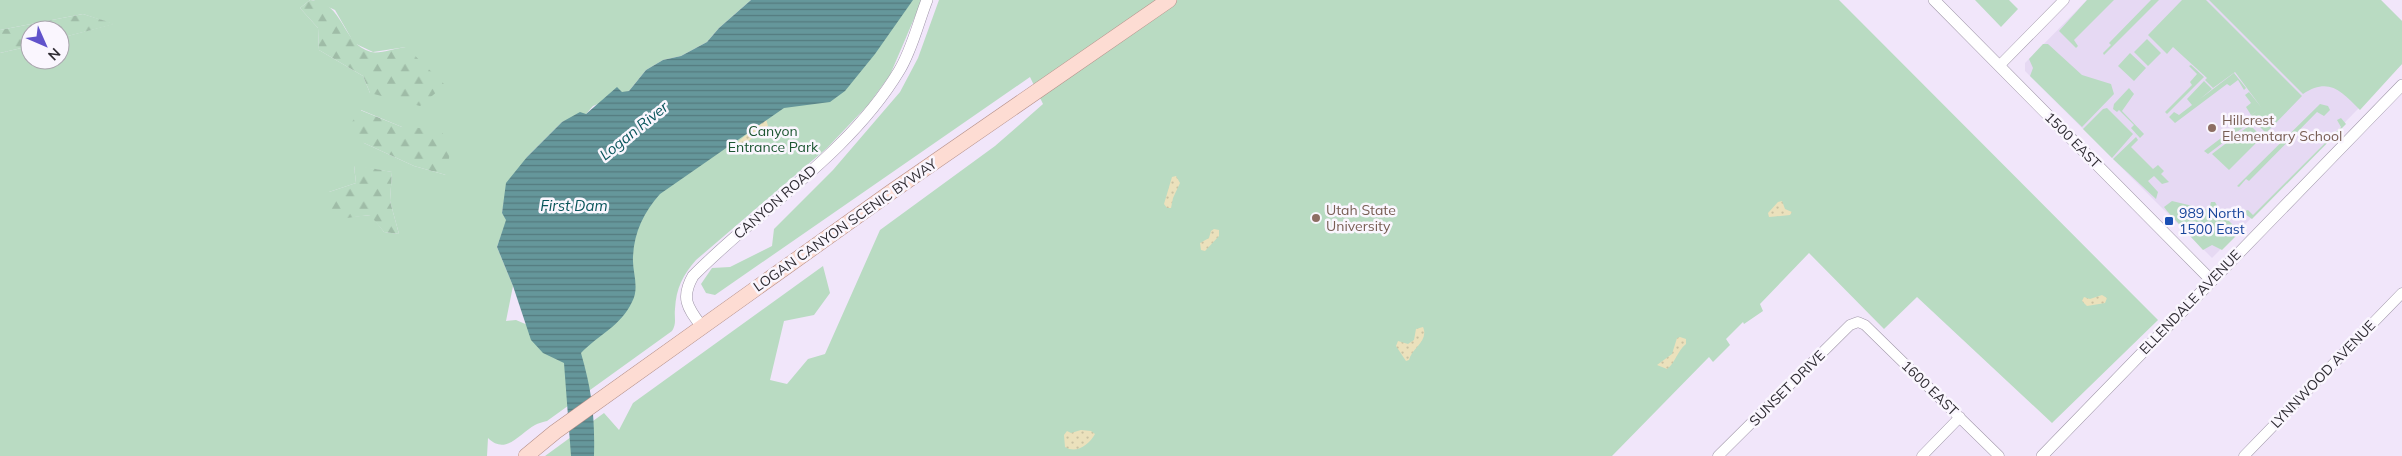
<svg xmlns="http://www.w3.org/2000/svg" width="2402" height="456" font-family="Mulish,sans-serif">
<defs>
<pattern id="forest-firs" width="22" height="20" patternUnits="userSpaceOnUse" patternTransform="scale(1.25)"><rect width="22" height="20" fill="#b9dbc2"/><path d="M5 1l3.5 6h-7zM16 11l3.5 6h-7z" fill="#9fbca7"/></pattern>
<pattern id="sand-dots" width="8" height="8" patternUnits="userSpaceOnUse" patternTransform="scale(1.25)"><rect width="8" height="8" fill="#ebe1bc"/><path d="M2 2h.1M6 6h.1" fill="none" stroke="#cac1a2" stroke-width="1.8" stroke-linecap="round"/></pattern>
<pattern id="water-rules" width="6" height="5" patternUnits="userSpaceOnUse" patternTransform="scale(1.25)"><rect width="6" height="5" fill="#65979b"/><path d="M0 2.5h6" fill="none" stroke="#547b7f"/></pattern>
</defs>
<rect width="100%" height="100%" fill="#f1e6fa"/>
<path fill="#e6d9f3" d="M2087,0h294l21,21v43l-190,194 -187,-187v-8z"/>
<path fill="#b9dbc2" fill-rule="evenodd" d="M0,0h310l-10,8 18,20 1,22 44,26 7,17 36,-46 -33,5 -19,-9 -19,-33 -22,-10h438l-32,28 -12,14 -26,14 -18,4 -17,10 -17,21 -36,15 -7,8 -24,8 -35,35 -23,44 -2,12 5,6 -10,28 16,39 -7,35 10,-1 14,6 106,-119 268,-207h18l-32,75 -22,30 -41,43 -131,112c-13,15 -20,28 -21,49 -1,9 2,14 -3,22l-125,90c-4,1 -9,2 -12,4 -15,8 -29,31 -47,13l-1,18h-487v-403l30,-7v14h30v-22l53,-14 -30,-10 -83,16zM361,110l41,17 44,48 -32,-9 -50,-23zM354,166l38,6 -2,29 9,33 -15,-2 -13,-17 -32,3 -10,-26 27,-9z
M939,0h900l319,320 -106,103 -135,-126 -33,32 -75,-76 -49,51 3,7 -19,13 -1,-2 -17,17 4,6 -17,17 -4,-5 -97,99h-1067l59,-43 15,17 14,-27 190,-137 7,27 -16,22 -30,6 -14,59 17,4 21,-25 17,-5 55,-124 115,-84 48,-42 -13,-27 -315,218 -9,-2 -5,-9 11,-16 18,-1 42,-21 2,-17 59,-59 67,-78 18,-34z
M1975,0h34l9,9 -17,18z
M2087,0h27l-40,40 4,6 -2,2 -17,-17z
M2151,0h8l-55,55 -1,-2 8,-8 -2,-2z
M2182,0h24l96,96 -36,37 -13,-13 -45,34 -4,-3 54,-41 -7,5 -5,-8 5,-4 -6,-8 4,-3 12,15 -26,-35 -22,16 -8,-8 2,-2 -34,-31 -6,7 -19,-19z
M2209,0h172l21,21v43l-42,46c-19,-19 -31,-33 -57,-16z
M2147,39l14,14 -13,13 -14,-14z
M2043,44h5l34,31 29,9 3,10 -32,33 -52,-51 3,-8 -4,-9z
M2130,53l16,15 -12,13 -16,-15z
M2191,65l13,12 -37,37 -2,-2 27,-27 -2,-3 7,-8 -8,-8z
M2234,73l12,15 -2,2 -6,-10 -8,6 -3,-2 -52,39 -6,-6 5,-5 5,3 13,-10 -5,-6 17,-18 8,8 -12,10z
M2129,88l5,6 -12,17 22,23 -4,4 -9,-10 3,-3 -15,-15 -2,2 -4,-3 1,-5z
M2320,104l8,2 2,4 -6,6 -7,-4 -68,69 -3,-2 -7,8 -2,-1z
M2107,108l26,26 -21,24 -29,-29 20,-20z
M2341,118l5,6 -94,95 -7,-5v-3l3,-1 5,5 88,-88 -4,-7z
M2250,125l12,12 -33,33 -17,-16z
M2136,137l2,3 -7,7 22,22 5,-4 6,6 -3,3 8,8 -7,2 -8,-8 -6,5 10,11 -2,7 -43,-40z
M2172,201l37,9 2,-8h4l6,11 19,19 -18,18 -10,-5 -9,5 -36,-39 -3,-4z"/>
<path fill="url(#forest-firs)" d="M310,0c35,2 31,44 61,52 9,2 25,-4 35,-5l39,38 -25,21 -50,-13 -7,-17 -44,-26 -1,-22 -18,-20z
M83,14l32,10 -55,14v-8h-30v16l-30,7v-23z
M360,110l42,17 35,2 15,12 -6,34 -32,-9 -50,-23 -12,-21z
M354,165l38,7 -2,29 9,33 -15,-2 -14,-17 -31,4 -15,-11 5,-16 27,-9z"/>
<path fill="url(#sand-dots)" d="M766,119l2,7 -25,19 -8,-1z
M1176,176l4,7 -7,15 -2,10h-4l-3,-4 8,-27z
M1782,201l3,8 7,3 -2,3 -21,2 -1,-4 10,-11z
M1214,229l5,1v6l-14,15 -4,-1 -1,-7 9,-5 2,-7z
M2102,295l5,3 -2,5 -18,3 -5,-5 2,-4 6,2z
M1423,327c6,14 -11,21 -14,33l-3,1 -10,-15 2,-5 10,3 6,-4 2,-11z
M1680,337l6,2v5c-9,7 -10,18 -19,25l-10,-4 15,-11 5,-16z
M1081,430l10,1 4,3c-6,11 -19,20 -30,13l-1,-12 3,-4 4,2z"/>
<path fill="url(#water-rules)" d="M751,0h162l-38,54 -30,37 -15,11 -46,6 -124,86c-16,18 -26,38 -27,63 -1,15 7,30 -1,45 -11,24 -34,33 -51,51 11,38 14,64 13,103h-23l-7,-93 -21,-10 -12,-13 -18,-54 -16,-39 9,-27 -4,-7 4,-30 21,-26 35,-35 18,-10 6,2 31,-27 5,5 7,-1 17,-21 17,-10 18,-4 26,-14 12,-14z"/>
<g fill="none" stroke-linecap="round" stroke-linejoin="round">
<defs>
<path id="minor" d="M2000,65l64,-65
M1718,456l132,-131 8,-3 7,3 134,131
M1922,456l38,-39
M2244,456l158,-163"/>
<path id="tertiary" d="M1934,0l277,280
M702,327c-14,-19 -22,-28 -9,-51 67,-68 156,-122 206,-205 13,-21 19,-48 28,-71
M2042,456l360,-371"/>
<path id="primary" d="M526,456l29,-24 336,-240 278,-192"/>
</defs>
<use href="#minor" stroke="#a097a9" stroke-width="11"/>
<use href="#tertiary" stroke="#a097a9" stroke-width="12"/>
<use href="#primary" stroke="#b48f88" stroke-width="16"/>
<use href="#minor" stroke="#fff" stroke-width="10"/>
<use href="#tertiary" stroke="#fff" stroke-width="11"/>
<use href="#primary" stroke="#fddcd3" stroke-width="15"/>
</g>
<g fill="#8d6e63" stroke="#faf6fe" stroke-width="2">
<circle cx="2212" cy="128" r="5"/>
<circle cx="1316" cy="218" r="5"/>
</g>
<rect fill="#1a4fb4" stroke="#faf6fe" stroke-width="2" x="2164" y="216" width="10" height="10" rx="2.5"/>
<g text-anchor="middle" stroke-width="5" stroke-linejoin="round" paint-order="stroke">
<g font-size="14" fill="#785e54" stroke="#faf6fe" text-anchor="start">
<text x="2222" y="125">Hillcrest<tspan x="2222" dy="16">Elementary School</tspan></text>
<text x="1326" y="215">Utah State<tspan x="1326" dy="16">University</tspan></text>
</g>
<g font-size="14" fill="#1d5632" stroke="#faf6fe">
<text x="773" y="136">Canyon<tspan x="773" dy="16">Entrance Park</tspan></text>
</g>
<g font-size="14" fill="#2f2c33" stroke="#faf6fe">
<text transform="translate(2073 140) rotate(45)" y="5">1500 EAST</text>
<text transform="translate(775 202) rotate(-41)" y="5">CANYON ROAD</text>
<text transform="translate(845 225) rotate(-35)" y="5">LOGAN CANYON SCENIC BYWAY</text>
<text transform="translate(2190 302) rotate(-46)" y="5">ELLENDALE AVENUE</text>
<text transform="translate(2323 374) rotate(-46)" y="5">LYNNWOOD AVENUE</text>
<text transform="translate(1787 388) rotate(-45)" y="5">SUNSET DRIVE</text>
<text transform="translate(1930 388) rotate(44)" y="5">1600 EAST</text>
</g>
<g font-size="14" fill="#164399" stroke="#faf6fe" text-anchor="start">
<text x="2179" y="218">989 North<tspan x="2179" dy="16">1500 East</tspan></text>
</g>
<g font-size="15" font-style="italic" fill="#09555b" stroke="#faf6fe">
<text transform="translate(634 131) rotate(-39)" y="5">Logan River</text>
<text x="574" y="211">First Dam</text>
</g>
</g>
<g transform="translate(45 45) rotate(135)"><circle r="24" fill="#faf6fe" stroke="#a9a5ad"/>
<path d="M0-4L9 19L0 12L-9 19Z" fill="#6153cb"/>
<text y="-8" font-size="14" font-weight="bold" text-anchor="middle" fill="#2f2c33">N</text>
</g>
</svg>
